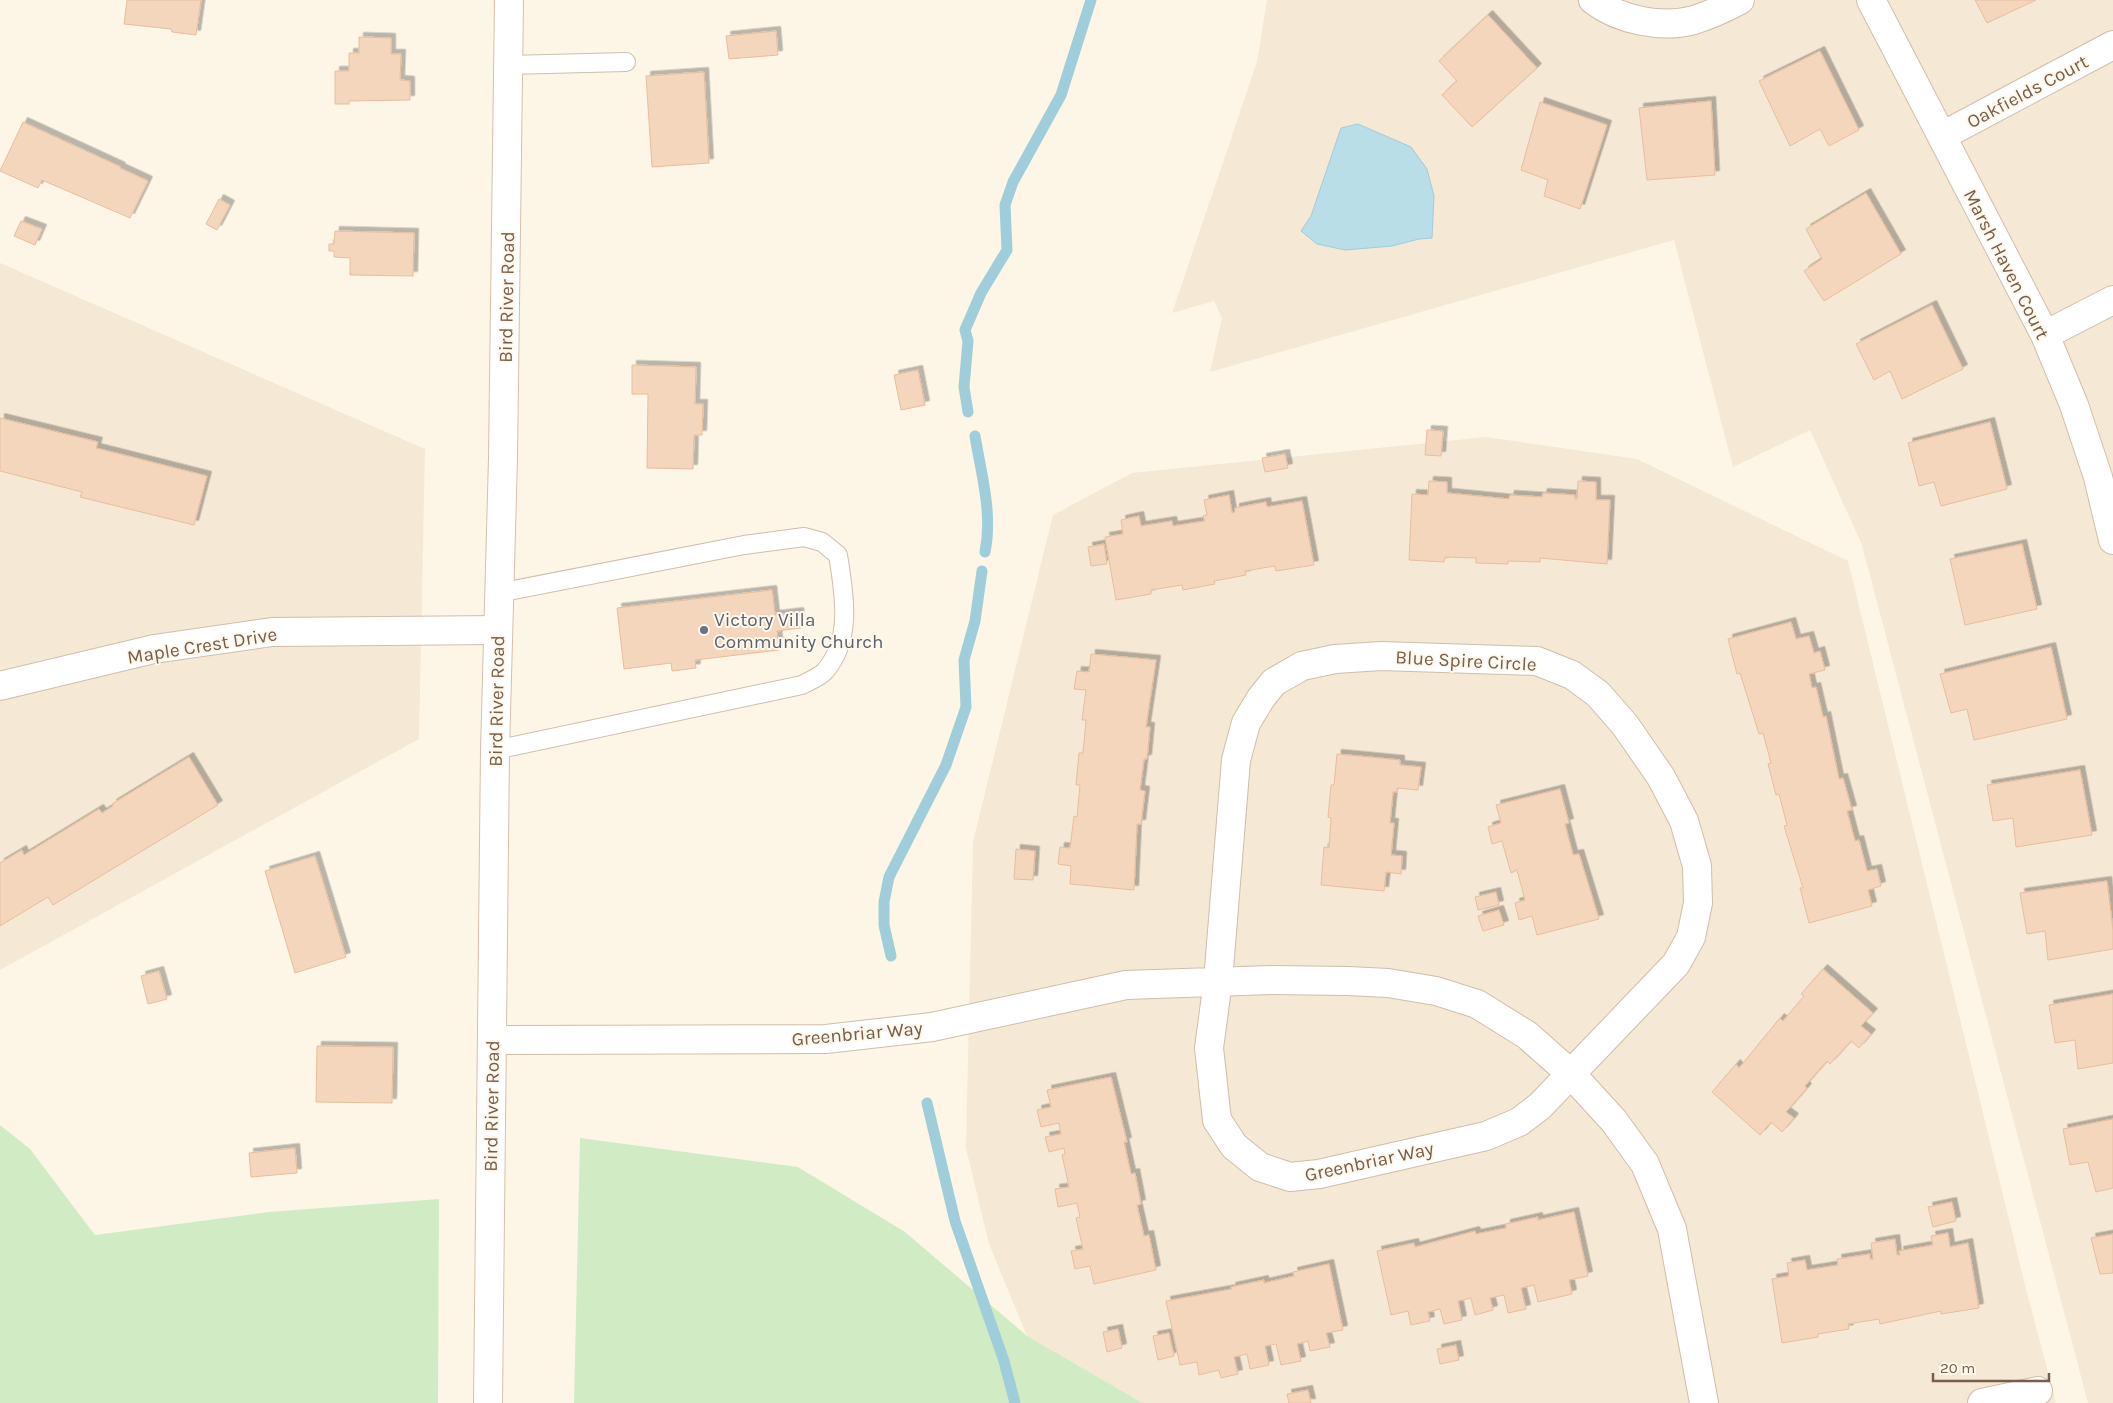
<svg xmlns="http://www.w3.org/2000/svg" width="2113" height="1403" font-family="Karla,sans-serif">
<defs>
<filter id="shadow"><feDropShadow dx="4.5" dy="-4.5" stdDeviation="0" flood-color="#0004"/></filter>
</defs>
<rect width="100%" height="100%" fill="#fdf6e6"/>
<path fill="#f5e8d4" d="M1267,0h846v1403h-25l-226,-858 -52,-115 -77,37 -59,-227 -464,132 12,-54 -8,-17 -42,12 85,-251z
M0,263l425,186 -6,290 -419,231z
M1486,437l151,22 211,102 178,728 30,114h-913l-116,-67 -38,-92 -23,-96 7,-306 80,-327 79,-42z"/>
<path fill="#d1ecc4" d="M0,1125l30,24 65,86 174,-23 170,-13 -1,204h-438z
M580,1138l218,29 107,65 122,104 116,67h-569z"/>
<path fill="#badee8" stroke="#9fcdda" d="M1358,124l53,23 16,22 7,27 -2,42 -13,1 -27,7 -47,4 -28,-6 -16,-13 10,-15 30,-88z"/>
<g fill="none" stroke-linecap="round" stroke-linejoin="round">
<path stroke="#9fcdda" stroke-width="11" d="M968,412l-4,-25 4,-46 -3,-11 16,-37 26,-43 -2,-45 8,-23 48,-87 30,-95
M975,436c6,37 18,78 10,116
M891,956l-7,-31v-23l5,-25 57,-112 20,-58 -2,-47 11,-39 7,-50
M927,1103l28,118 49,140 11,42"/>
</g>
<path fill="#f4d6bd" stroke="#e7be9c" filter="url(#shadow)" d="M127,0h74l-5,35 -24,-3 -1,-3 -47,-5z
M1975,0h61l-49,23z
M1488,15l49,53 -65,59 -30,-32 15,-14 -18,-20z
M776,31l2,24 -49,4 -3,-23z
M359,37l32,1v16h10l-1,26 10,1v19l-61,1v3h-14v-33h14v-18h10z
M1820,51l39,79 -30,16 -9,-17 -30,17 -31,-65z
M704,72l5,91 -57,4 -6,-91z
M1711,101l4,74 -68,5 -8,-72z
M1540,102l67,23 -27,84 -36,-13 4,-16 -27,-10z
M23,122l98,45 -1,1 28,13 -18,37 -88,-38 -4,8 -38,-17z
M1866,193l35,61 -77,47 -20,-30 18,-12 -16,-30z
M219,199l11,6 -13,25 -11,-6z
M21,221l21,8 -7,16 -21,-9z
M335,231l79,2 -1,43 -63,-1v-17l-16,-1v-6h-5v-7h5z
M1932,305l31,64 -61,30 -12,-28 -16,9 -18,-36z
M632,365l64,2 -1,37h8l-1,31h-8l-1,34 -46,-1 1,-74h-16z
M918,370l7,35 -24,5 -7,-35z
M0,418l98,24 -2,6 111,28 -13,49 -114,-28 2,-5 -82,-21z
M1990,422l17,67 -66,17 -7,-24 -15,4 -11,-43z
M1427,430l16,1 -2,25 -16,-1z
M1285,454l3,14 -23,4 -3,-14z
M1429,481l18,1v11l62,6 1,-4 32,2 1,-4 32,2v4h2l1,-18 18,1v18h14l-3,64 -67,-6v4l-32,-1v3l-32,-1v-5l-31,-1 -1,5 -35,-2 3,-66 16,1z
M1229,495l3,18 3,-1v-4l31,-6 1,5 35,-6 12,64 -38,6 -1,-5 -30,5 1,4 -32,6 1,3 -32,6 -1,-5 -31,5v4l-35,6 -11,-63 18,-3 -2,-14 18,-4 2,10 31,-5 1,5 32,-5 -2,-5 4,-1 -3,-15z
M1104,544l3,20 -16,2 -3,-19z
M2022,544l15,65 -72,16 -15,-66z
M772,590l3,25 24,-3 2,16 -24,3 2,19 -84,10 1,8 -24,3 -1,-8 -47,6 -7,-61z
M1791,622l5,17 13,-3 5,17 6,-2 5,19 -16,4 3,14 4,-1 7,30 3,-1 13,63 4,-1 9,32 -5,1 8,30 4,-1 8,31 10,-2 4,17 -13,4 4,16 -63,17 -9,-35h3l-19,-62 3,-1 -8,-31 -3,1 -8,-31 3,-1 -8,-30 -4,1 -19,-61 -3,1 -9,-35z
M2051,647l16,72 -93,21 -7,-31 -16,4 -11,-39z
M1091,654l65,6 -10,67h4l-3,32h-3l-4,31 5,1 -4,33h-4l-3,66 -64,-6 1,-18 -13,-2 2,-17 10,1 4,-32 3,1 3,-32h-4l3,-32h4l3,-33h-4l4,-30 -12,-1 3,-18 12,1z
M1337,754l63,6v5l21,2 -3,23 -21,-2v4h-4l-3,31h4l-3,32 11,1 -1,18 -15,-2 -2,19 -63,-6 3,-38 5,1 2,-30 -3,-1 3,-32h3z
M189,757l29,48 -165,100 -5,-8 -48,29v-63l22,-13 2,5 75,-46 3,4 11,-7 -1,-2z
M2080,770l12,65 -76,12 -3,-29 -20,3 -6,-36z
M1560,789l9,34 -4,1 8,31 6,-1 20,65 -62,16 -5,-19 -13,4 -4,-17 10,-3 -8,-30 -6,3 -9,-32 -10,3 -4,-17 13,-4 -5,-18z
M1016,849l19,2 -2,29 -19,-1z
M315,856l31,101 -51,16 -30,-102z
M2107,881l6,49v19l-65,11 -3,-29 -18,3 -7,-41z
M1496,892l3,13 -21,5 -3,-13z
M1499,910l5,15 -21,6 -5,-15z
M1823,969l50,44 -12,13 10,8 -12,14 -8,-7 -21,23 -3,-3 -22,25 2,2 -21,24 8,6 -12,14 -11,-10 -11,13 -48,-43 24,-28 3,4 41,-50 3,3 21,-25 -3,-2z
M159,971l8,28 -19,5 -7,-28z
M2113,994v69l-35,6 -3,-29 -20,3 -6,-38z
M317,1046l76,1 -1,56 -76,-1z
M1111,1077l16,65h-3l7,32 4,-1 6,31 -4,1 7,31 5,-1 7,35 -62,14 -4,-18 -15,3 -4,-18 12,-2 -7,-31 4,-1 -3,-14 -19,4 -3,-18 14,-2 -7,-32 3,-1 -1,-6 -15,4 -4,-15 16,-3 -2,-11 -18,4 -4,-17 14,-3 -4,-17z
M2113,1119v69l-17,4 -8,-30 -18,3 -7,-36z
M295,1148l2,25 -46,4 -2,-24z
M1952,1202l4,19 -23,6 -5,-20z
M1574,1212l14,64 -19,4 3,14 -34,8 -4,-17 -13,3 5,21 -18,4 -4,-18 -14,3 3,12 -18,5 -4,-17 -13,3 4,19 -18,4 -4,-15 -12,3 2,9 -19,4 -3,-14 -17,4 -14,-64 37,-8 1,4 60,-16 1,3 30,-6v-4l32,-7v3z
M1948,1233l2,14 18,-4 11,65 -38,6v-3l-61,13 -1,-5 -31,5 1,5 -31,5v3l-36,6 -10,-64 17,-3 -2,-13 18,-3 2,10 31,-5 -1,-6 33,-5v5h3l-2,-16 24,-4 2,16h3l-1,-4 34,-6 -2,-9z
M2113,1234v39l-13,1 -9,-36z
M1329,1264l14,66 -17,3 4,14 -20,4 -2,-10 -11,3 4,17 -20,4 -5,-21 -11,2 4,19 -19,4 -3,-15 -13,3 4,17 -17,4 -2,-8 -20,5 -2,-13 -17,3 -14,-64 66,-12 -1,-2 33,-7v3l30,-7 -1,-4z
M1118,1329l4,19 -15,4 -4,-20z
M1169,1333l5,23 -16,4 -5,-24z
M1456,1345l3,15 -19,4 -3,-15z
M1308,1390l3,13h-22l-2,-9z"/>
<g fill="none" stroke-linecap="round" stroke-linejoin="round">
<defs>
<path id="lane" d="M509,65l117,-3
M495,750l307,-65c7,-4 18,-8 23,-14 28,-32 19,-78 13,-116l-16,-13 -18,-5 -60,8 -246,48"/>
<path id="street" d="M1593,0c26,20 69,29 101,20 16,-5 31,-12 46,-20
M1871,0l174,335 29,70 24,72 15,63
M1942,136l171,-91
M2045,335l68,-35
M1381,656l156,5 35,14 26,19 27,31 36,52 23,44 13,45 1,37 -7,34 -15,27 -136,142 -21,16 -33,14 -167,38 -29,3 -30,-10 -26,-21 -17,-26 -8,-72 9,-67 18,-221 10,-37 15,-25 13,-16 28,-16 33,-7z
M0,686l154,-37 118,-17 225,-2
M492,1040l334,-1 106,-12 194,-42 145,-5 77,1 40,2 48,8 41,13 50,31 44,39 43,47 31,43 27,65 32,174
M1982,1403l56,-12"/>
<path id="secondary" d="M488,1403l7,-653 8,-292 6,-458"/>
</defs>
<use href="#lane" stroke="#cfbeac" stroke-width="20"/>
<use href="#street" stroke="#cfbeac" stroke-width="30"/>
<use href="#secondary" stroke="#d5c0ac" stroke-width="30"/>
<use href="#lane" stroke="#fff" stroke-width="18"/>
<use href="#street" stroke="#fff" stroke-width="28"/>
<use href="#secondary" stroke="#fff" stroke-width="28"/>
</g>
<circle fill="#6b7280" stroke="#fff9ed" stroke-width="2" cx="704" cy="630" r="5"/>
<g text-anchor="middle" stroke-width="4" stroke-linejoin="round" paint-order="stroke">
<g font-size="19" fill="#785d4a" stroke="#fff9ed">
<text transform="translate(2027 91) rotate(-28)" y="7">Oakfields Court</text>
<text transform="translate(2007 264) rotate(63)" y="7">Marsh Haven Court</text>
<text transform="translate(506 297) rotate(-89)" y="7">Bird River Road</text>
<text transform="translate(202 645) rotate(-9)" y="7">Maple Crest Drive</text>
<text transform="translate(1466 660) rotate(3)" y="7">Blue Spire Circle</text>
<text transform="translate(496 701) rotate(-89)" y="7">Bird River Road</text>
<text transform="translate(857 1033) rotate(-5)" y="7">Greenbriar Way</text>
<text transform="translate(491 1106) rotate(-89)" y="7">Bird River Road</text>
<text transform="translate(1369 1161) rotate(-12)" y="7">Greenbriar Way</text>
</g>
<g font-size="19" fill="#5b616d" stroke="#fff9ed" text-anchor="start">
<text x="714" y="626">Victory Villa<tspan x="714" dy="22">Community Church</tspan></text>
</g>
</g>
<path d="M1933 1373v8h116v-8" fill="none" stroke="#785d4a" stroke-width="2.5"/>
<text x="1940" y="1373" font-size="15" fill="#785d4a" stroke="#fff9ed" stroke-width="4" paint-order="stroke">20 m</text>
</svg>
